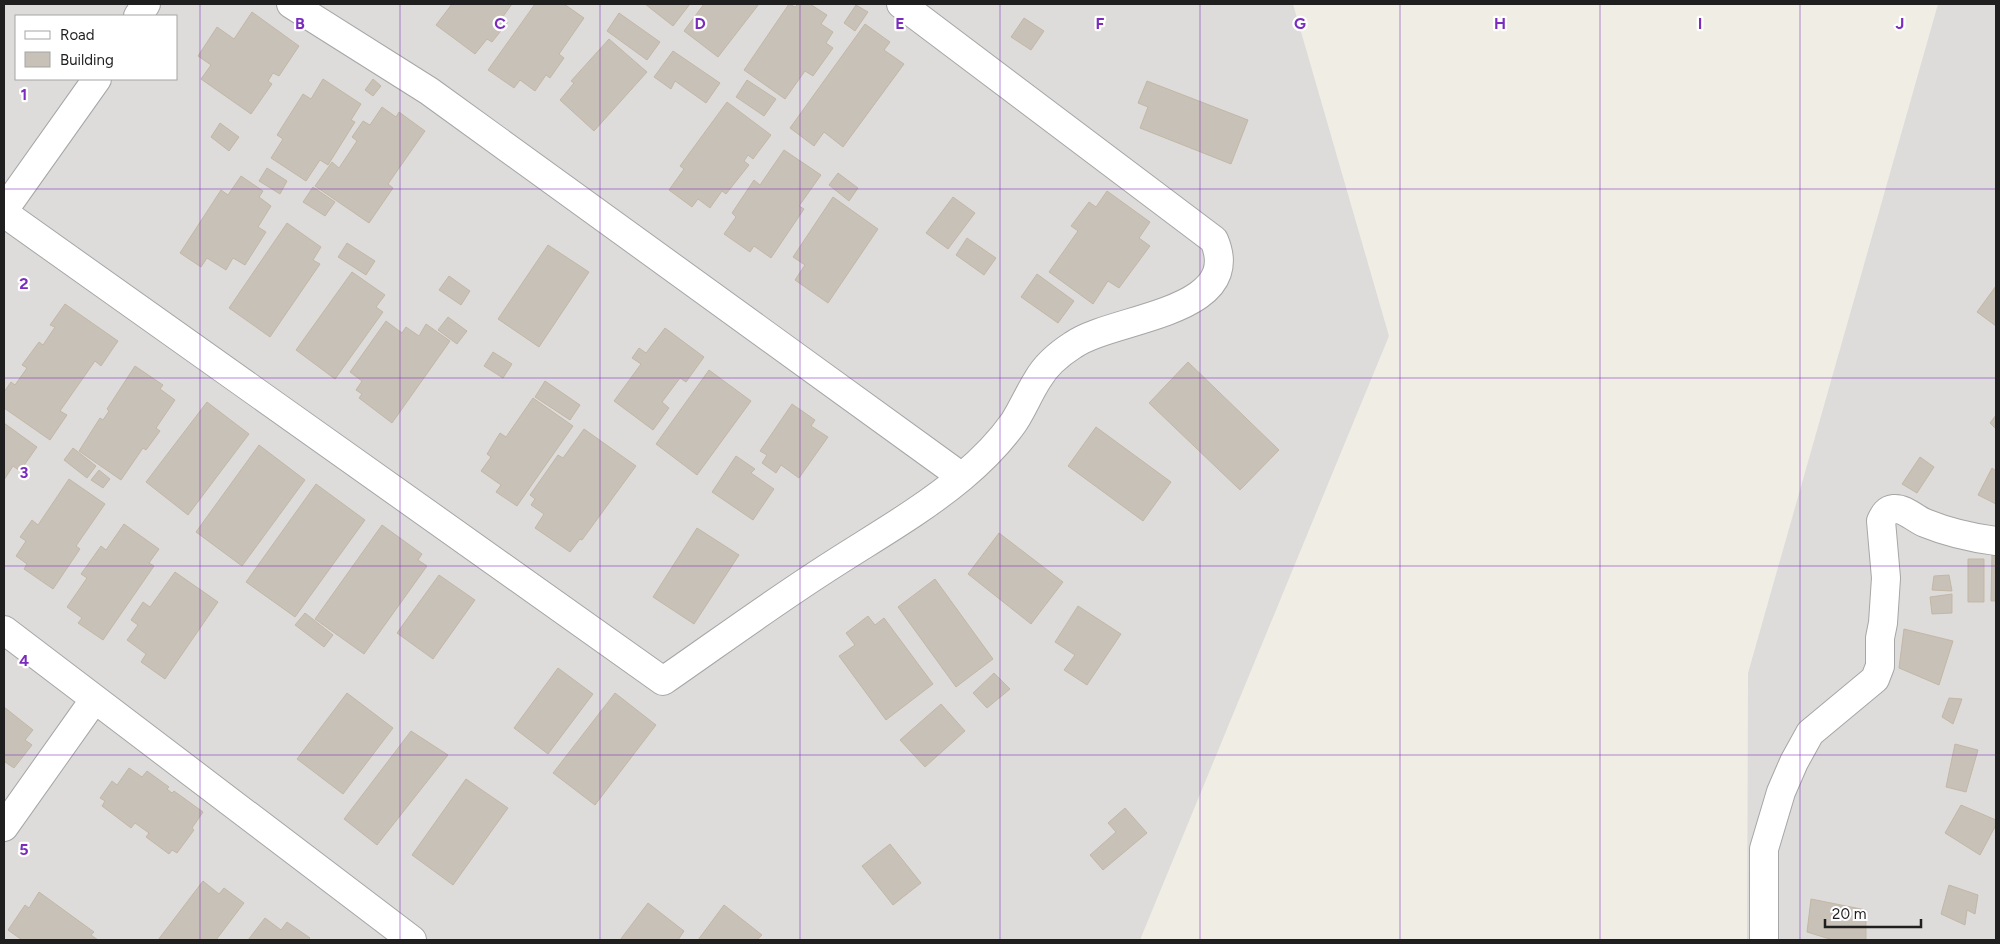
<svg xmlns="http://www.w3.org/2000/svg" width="2000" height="944" font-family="Figtree,sans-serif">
<rect width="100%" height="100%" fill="#f0eee4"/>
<path fill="#dddcdb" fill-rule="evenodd" d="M4,4h1289l96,332 -249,604h-1136zM16,16h160v63h-160z
M1938,4h58v936h-249l1,-267z"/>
<path fill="#c8c1b7" stroke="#c3b7a5" d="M452,4h60l-10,14 6,4 -16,20 -5,-3 -12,15 -39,-29z
M535,4h29l20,14 -25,36 5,4 -14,20 -4,-3 -11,16 -15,-11 -6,8 -26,-18z
M645,4h45l-17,22z
M704,4h55l-41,53 -34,-26z
M789,4l6,3 3,-3h12l17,11 -6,9 12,8 -7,11 7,5 -20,28 -8,-5 -20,28 -41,-29z
M856,5l12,7 -13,19 -11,-8z
M252,12l47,34 -20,30 -6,-3 -5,8 4,3 -21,30 -50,-35 10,-14 -13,-9 19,-29 17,12z
M619,13l41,29 -13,18 -40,-29z
M1024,18l20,13 -13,19 -20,-13z
M865,24l25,18 -6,8 20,14 -61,83 -19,-15 -10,14 -24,-18z
M609,39l38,33 -53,59 -34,-31 14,-17 -3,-2z
M673,51l47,32 -14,20 -31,-22 -4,8 -17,-12z
M323,79l38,25 -10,16 4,2 -27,43 -8,-5 -14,21 -35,-23 12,-19 -6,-4 26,-41 8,5z
M373,79l8,7 -8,10 -8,-6z
M747,80l29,19 -12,17 -28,-19z
M1147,81l101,39 -17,44 -91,-36 8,-21 -10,-4z
M727,102l44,33 -18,24 -5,-4 -4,6 5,4 -23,29 -4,-3 -12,17 -12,-9 -6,8 -23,-17 15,-21 -4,-3z
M382,107l14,10 3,-5 26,19 -37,53 5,4 -24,35 -54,-37 17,-24 7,6 18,-27 -5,-4 11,-16 7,4z
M220,123l19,14 -10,14 -18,-14z
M784,150l37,25 -22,31 5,3 -33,49 -17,-12 -4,6 -26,-18 12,-17 -4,-4 22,-33 6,5z
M267,168l20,13 -7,13 -21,-13z
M838,173l20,15 -9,13 -20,-16z
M241,176l22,15 -4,6 12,9 -13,21 8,5 -21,33 -12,-7 -7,12 -19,-12 -6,9 -21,-14 41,-63 7,5z
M313,187l22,15 -10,14 -22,-14z
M1107,191l43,31 -11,16 11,8 -31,42 -11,-7 -15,23 -44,-32 29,-41 -7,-5 18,-24 7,5z
M833,197l45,32 -50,74 -33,-23 10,-15 -12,-8z
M953,197l22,16 -27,36 -22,-16z
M287,223l34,24 -8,13 7,4 -50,73 -41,-29z
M967,238l29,20 -12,17 -28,-20z
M347,243l28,18 -9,14 -28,-18z
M548,245l41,27 -50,75 -41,-28z
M352,272l33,23 -9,12 7,5 -48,67 -39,-29z
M1037,274l37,27 -16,22 -37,-26z
M449,276l21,15 -9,14 -22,-15z
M1996,286v40l-19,-14z
M65,304l53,37 -17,25 -6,-5 -35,50 7,4 -17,25 -46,-32v-16l7,-10 4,3 12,-17 -5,-3 17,-23 4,3 12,-18 -5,-2z
M448,317l19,14 -10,13 -19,-14z
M386,321l16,12 4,-6 13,9 7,-12 24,17 -58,82 -33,-25 3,-4 -6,-4 6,-9 -12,-9z
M665,328l39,29 -18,25 -6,-4 -18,24 7,6 -16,22 -39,-29 27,-37 -9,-6 7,-10 7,5z
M493,352l19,12 -9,14 -19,-12z
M1188,362l91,88 -39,40 -91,-87z
M135,366l28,19 -3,4 15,11 -19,28 4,3 -14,19 -3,-2 -22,32 -42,-29 21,-33 3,2 6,-9 -2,-2z
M709,370l42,31 -54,74 -41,-31z
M545,381l35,24 -10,15 -35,-23z
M533,398l40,28 -56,80 -21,-14 5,-7 -20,-14 10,-14 -4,-3 13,-21 6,4z
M207,402l42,32 -61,81 -42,-33z
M792,404l23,16 -4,6 17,11 -29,41 -18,-13 -5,8 -14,-10 5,-8 -7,-4z
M1996,415v14l-6,-6z
M4,423l33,24 -17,24 -7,-5 -9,14z
M1096,427l75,55 -28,39 -75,-55z
M584,429l52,37 -54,74 -2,-1 -10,13 -35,-24 9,-14 -13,-9 4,-6 -5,-4 28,-40 5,3z
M259,445l46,35 -63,86 -46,-34z
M73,448l23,18 -9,12 -23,-18z
M736,456l19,13 -4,4 23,16 -21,31 -41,-28z
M1920,457l14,10 -17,26 -15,-9z
M1992,468l4,3v33l-18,-9z
M99,470l11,9 -7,9 -12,-8z
M69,479l36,25 -29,42 4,3 -27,40 -29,-20 3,-5 -11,-8 10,-15 -6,-4 12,-17 6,5z
M316,484l49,36 -70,97 -49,-35z
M124,524l35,25 -10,14 5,3 -51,74 -25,-17 4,-5 -15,-11 20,-29 -6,-4 20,-28 5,4z
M382,525l40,29 -4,6 9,6 -63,88 -49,-35z
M697,528l42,27 -45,69 -41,-27z
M999,533l64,49 -32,42 -63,-50z
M1992,552l4,1v48h-5z
M1968,559h16v43h-16z
M175,572l43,30 -53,77 -24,-17 5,-8 -19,-14 11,-15 -7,-5 12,-18 7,5z
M439,575l36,25 -42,59 -36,-26z
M1949,575l3,16 -20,-1 2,-14z
M935,579l58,80 -37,28 -58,-80z
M1952,594v19l-20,1 -2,-17z
M1078,606l43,28 -34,51 -23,-15 11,-15 -20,-13z
M305,613l28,22 -9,12 -29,-22z
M868,616l7,9 9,-7 49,66 -47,36 -47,-64 16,-11 -9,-12z
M1904,629l49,12 -14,44 -40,-17z
M558,668l35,26 -45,60 -34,-26z
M994,673l16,16 -23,19 -14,-15z
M347,693l46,35 -50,66 -46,-35z
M615,693l41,32 -61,80 -42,-32z
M1949,698l13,1 -9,25 -11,-7z
M941,704l24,27 -40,36 -25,-27z
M4,707l29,23 -8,10 7,5 -18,23 -9,-6 -1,1z
M411,731l37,24 -71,90 -33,-26z
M1955,744l23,6 -12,42 -20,-5z
M129,768l13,9 5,-6 22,16 -2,2 5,4 2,-2 29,21 -11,16 2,2 -17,23 -5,-3 -3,4 -23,-17 3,-4 -14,-10 -4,5 -29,-22 3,-5 -5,-3 12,-17 5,4z
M466,779l42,29 -55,77 -41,-30z
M1961,805l35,15v5l-16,30 -35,-22z
M1125,808l22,25 -44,37 -13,-15 26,-23 -8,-9z
M890,844l31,39 -28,22 -31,-39z
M203,881l16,13 5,-6 20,15 -28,37h-58z
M1949,885l29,10 -3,19 -8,-4 -2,15 -24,-11z
M39,892l55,40 -3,3 7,5h-76l-14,-10 17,-25 4,3z
M1811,899l55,11v30h-33l-26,-8z
M648,903l36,28 -6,9h-58z
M724,905l38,30 -5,5h-59z
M265,918l16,12 6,-8 23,16 -2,2h-60z"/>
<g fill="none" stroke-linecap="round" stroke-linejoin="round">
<defs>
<path id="street" d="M291,4l138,87 533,386
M138,16l8,-12
M4,210l93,-131
M4,213l659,468c52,-36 104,-74 158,-109 47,-31 98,-59 141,-95 19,-16 38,-35 52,-55 9,-14 15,-29 24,-43 8,-14 21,-25 35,-34 39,-28 173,-31 141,-105l-313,-236
M4,630l408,310
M4,827l90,-127
M1764,940v-91l17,-57 13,-30 16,-29 65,-54 5,-13v-28l3,-15 3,-45 -5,-57c3,-6 5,-11 13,-12 11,-1 21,10 31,14 22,9 48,15 71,18"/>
</defs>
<use href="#street" stroke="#a6a6a6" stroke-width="30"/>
<use href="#street" stroke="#fff" stroke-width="28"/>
</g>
<path fill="none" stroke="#7b2cbf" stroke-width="1" stroke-opacity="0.55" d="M200,4v936M400,4v936M600,4v936M800,4v936M1000,4v936M1200,4v936M1400,4v936M1600,4v936M1800,4v936M4,189h1992M4,378h1992M4,566h1992M4,755h1992"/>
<g font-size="16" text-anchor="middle" font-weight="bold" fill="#7b2cbf" stroke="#fff" stroke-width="4.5" stroke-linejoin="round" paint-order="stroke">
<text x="300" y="29">B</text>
<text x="500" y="29">C</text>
<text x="700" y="29">D</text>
<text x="900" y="29">E</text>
<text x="1100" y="29">F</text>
<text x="1300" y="29">G</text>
<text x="1500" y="29">H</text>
<text x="1700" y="29">I</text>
<text x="1900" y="29">J</text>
<text x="24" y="100">1</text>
<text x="24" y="289">2</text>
<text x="24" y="478">3</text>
<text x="24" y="666">4</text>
<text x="24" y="855">5</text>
</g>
<rect width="2000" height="944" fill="none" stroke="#1f1f1f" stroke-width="10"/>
<rect x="15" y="15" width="162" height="65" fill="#ffffff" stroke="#a5a5a5"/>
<rect x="25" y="31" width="25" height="8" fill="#ffffff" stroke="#a5a5a5"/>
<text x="60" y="40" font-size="15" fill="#1f1f1f">Road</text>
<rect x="25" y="52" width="25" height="15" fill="#c8c1b7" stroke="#a5a5a5"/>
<text x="60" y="65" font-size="15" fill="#1f1f1f">Building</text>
<path d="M1825 919v8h96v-8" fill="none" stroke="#1f1f1f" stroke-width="2.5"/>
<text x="1832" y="919" font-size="15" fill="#1f1f1f" stroke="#ffffff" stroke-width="4" paint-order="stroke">20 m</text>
</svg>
